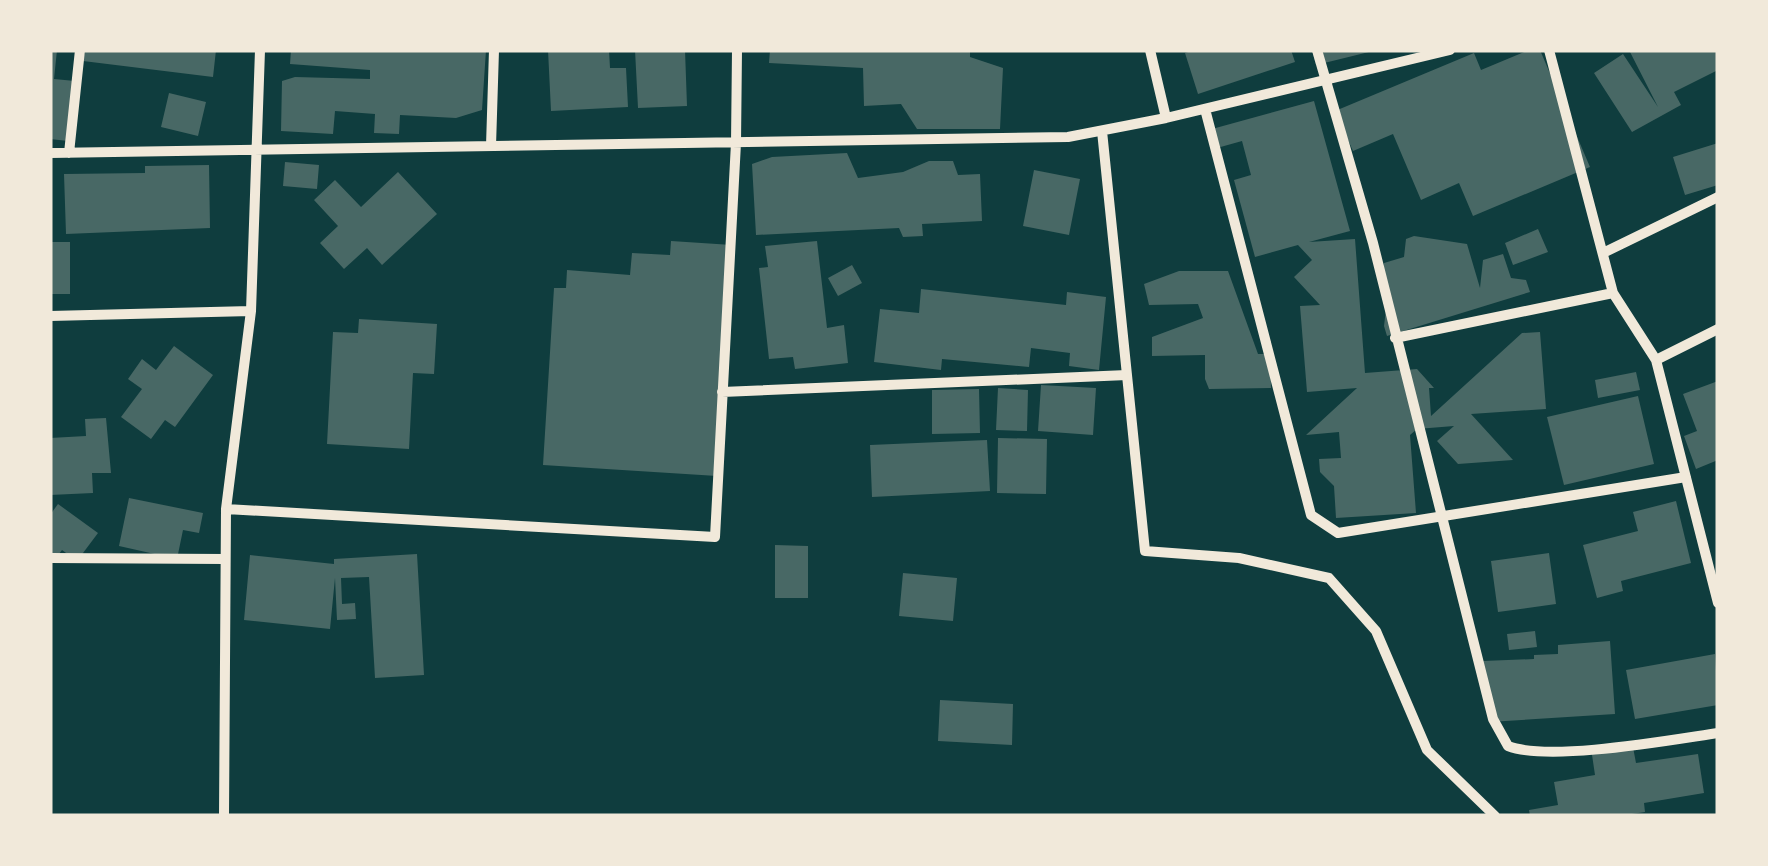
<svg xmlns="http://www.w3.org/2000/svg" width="1768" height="866" font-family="'Golos Text',sans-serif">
<rect width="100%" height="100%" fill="#0f3d3e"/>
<path fill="#486865" d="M50,50h7l-3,29 21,2 -7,60 -18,-2z
M85,50h131l-3,27 -130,-16z
M291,50h195l-4,60 -26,8 -56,-3 -1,19 -25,-1 1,-19 -40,-3 -2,23 -52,-3 1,-50 13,-4 75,2v-9l-80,-6z
M548,50h61l1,18h16l2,39 -77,4z
M635,50h50l2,56 -49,2z
M770,50h200v7l33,11 -3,61h-83l-16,-25 -37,2 -1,-38 -94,-5z
M1195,50h96l4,12 -97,32 -13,-41z
M1312,50h60l1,1 -57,14z
M1529,50h11l50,117 -117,49 -14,-33 -38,17 -28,-66 -40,17 -18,-40 139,-58 7,17z
M1629,50h89v20l-44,22 7,13 -49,27 -38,-59 29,-19 35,53z
M169,93l37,9 -8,34 -37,-9z
M1314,101l36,130 -41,11 46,-3 10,134 52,-4 17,19h-5l2,28 91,-83 18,-1 6,77 -75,5 42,46 -55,4 -21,-23 17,-15 -37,3 -7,6 6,78 -80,5 -2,-32 -14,-14 -1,-13 22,-1 -2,-26 -33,3 51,-47 -50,4 -7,-86 20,-1 -26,-28 18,-17 -14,-15 -43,12 -21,-77 17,-5 -9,-34 -25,7 -5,-19z
M1718,143v42l-33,10 -12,-38z
M847,153l11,25 45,-6 26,-11h24l5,14 22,-1 2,47 -60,3 1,12 -20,1 -4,-9 -143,7 -4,-71 20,-7z
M285,162l34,3 -2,24 -34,-3z
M209,165l1,63 -144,6 -2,-60 81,-1v-7z
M1034,170l46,9 -11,56 -46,-9z
M398,172l39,42 -55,51 -15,-17 -23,21 -24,-26 18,-17 -24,-26 21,-20 26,27z
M1538,229l10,23 -35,13 -8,-22z
M1414,236l53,8 13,44 3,-28 20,-6 8,24 15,2 4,12 -143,44 -3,-10 4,-34 -7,-1 3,-28 20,-6 2,-18z
M671,241l61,4 -15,231 -174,-11 11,-177h12l1,-18 63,5 2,-22 38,2z
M817,241l10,87 17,-3 4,38 -53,6 -2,-12 -24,2 -10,-91 9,-1 -3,-21z
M50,242h20v52h-20z
M852,265l10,18 -24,13 -10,-18z
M1179,271h49l30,83h12l1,34 -62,1 -4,-10v-24l-53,1v-19l51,-19 -5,-14 -49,1 -5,-21z
M921,289l145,16 1,-13 39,5 -7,73 -30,-4 1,-13 -39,-5 -2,19 -87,-8 -1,11 -67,-8 6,-53 39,4z
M359,319l78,5 -3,50 -21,-1 -4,76 -82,-5 6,-112 25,1z
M174,346l39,29 -38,52 -10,-7 -14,19 -30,-22 21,-28 -14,-10 14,-20 14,11z
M1636,372l4,18 -42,8 -3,-18z
M1718,381v79l-22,9 -12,-33 13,-5 -14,-37z
M1041,385l55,3 -3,47 -55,-4z
M998,388l30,2 -1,41 -31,-1z
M979,389l1,44 -48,1v-44z
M1638,396l16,68 -90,21 -17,-68z
M106,418l5,55h-19l1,20 -43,2v-57l36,-2 -1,-17z
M998,438l49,1 -1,55 -49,-1z
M987,440l3,51 -118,6 -2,-52z
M129,498l74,15 -4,20 -16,-3 -6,29 -58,-13z
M1676,501l15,62 -70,18 2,10 -26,7 -14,-53 55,-14 -5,-19z
M58,504l40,29 -21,28 -15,-11 -12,16v-51z
M775,545l33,1v52h-33z
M1549,553l7,51 -58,8 -7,-51z
M417,554l7,121 -49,3 -6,-101 -28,1 1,26 13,-1 1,16 -19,1 -2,-42 -5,51 -86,-9 6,-65 84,9v-5z
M903,573l54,5 -4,43 -54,-5z
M1535,631l2,16 -28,3 -2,-16z
M1610,641l5,73 -126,8 -6,-61 51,-2v-4l24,-1v-9z
M1715,654l3,51 -83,14 -9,-49z
M940,700l73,4 -1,41 -74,-4z
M1632,742l4,21 62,-9 6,39 -60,10 1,9 -26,4h-89l-1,-6 29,-5 -4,-23 41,-7 -4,-27z"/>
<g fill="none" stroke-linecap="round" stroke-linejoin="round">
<path stroke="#f1e9da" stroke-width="10" d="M1150,50l16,68
M1317,50l56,193 120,476 15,27c41,16 162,-6 210,-13
M1549,50l64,243 43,67 62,243
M1205,109l106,406 27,18 348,-56
M1102,131l43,420 94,7 90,20 47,53 51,119 68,66
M491,146l3,-96
M50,153l1018,-16 98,-19 284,-68
M69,153l11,-103
M1603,253l115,-56
M50,316l201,-5
M1395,338l218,-45
M1656,360l62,-31
M722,392l405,-17
M226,509l489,28 21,-394 1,-93
M50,558l175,1
M224,816l2,-307 25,-198 9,-261"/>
</g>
<rect width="1768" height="866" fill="none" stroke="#f1e9da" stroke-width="105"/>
</svg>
